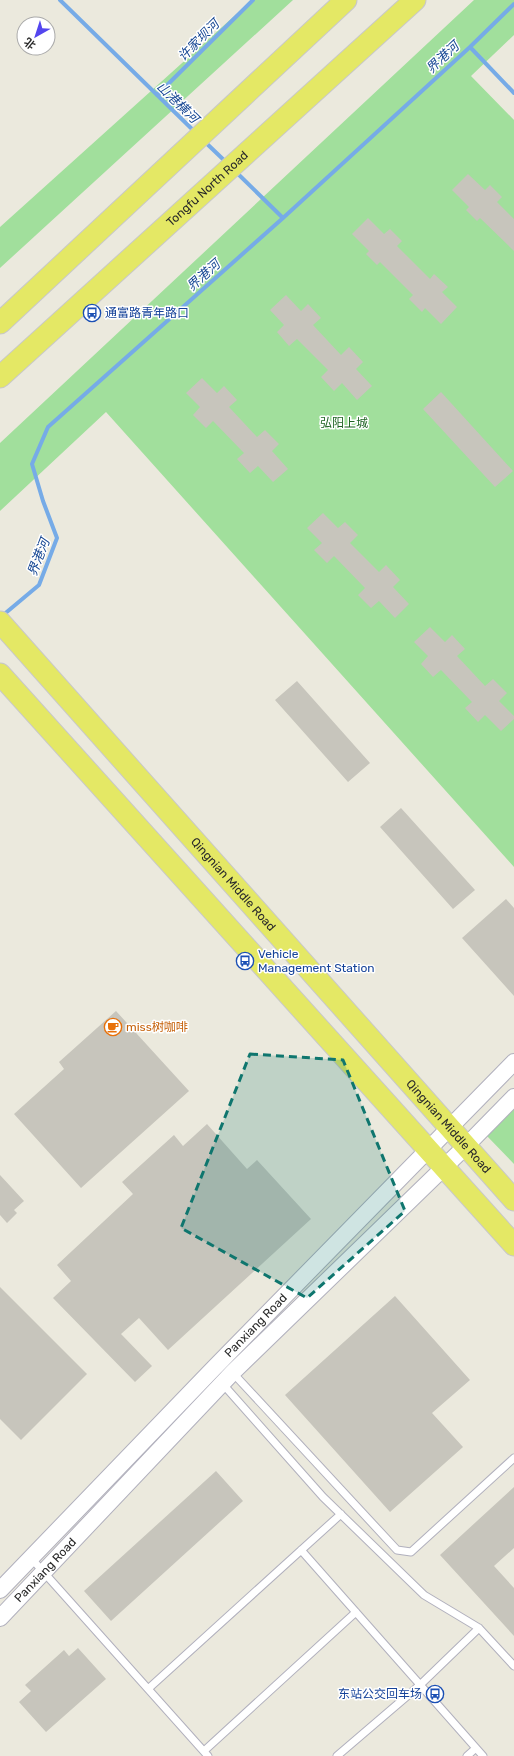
<svg xmlns="http://www.w3.org/2000/svg" width="514" height="1756" font-family="Rubik,'Noto Sans SC',sans-serif">
<rect width="100%" height="100%" fill="#ebe9dd"/>
<path fill="#a1df9c" d="M252,0h41l-293,268v-41z
M474,0h40v35l-43,41 43,44v747l-408,-455 -106,99v-68z
M514,1108v56l-28,-29z"/>
<g fill="none" stroke-linecap="round" stroke-linejoin="round">
<path stroke="#76abe7" stroke-width="4" d="M60,0l135,132
M470,47l44,46
M157,95l96,-95
M204,141l23,22
M236,172l47,46
M2,616l37,-31 18,-47 -14,-37 -11,-37 16,-37 235,-209 187,-171 44,-43"/>
</g>
<path fill="#c7c5bc" d="M468,174l17,16 5,-5 12,12 -5,5 17,17v32l-34,-33 -3,3 -11,-11 3,-3 -17,-17z
M368,218l16,16 6,-5 12,12 -5,5 33,33 4,-5 14,13 -6,5 15,15 -16,17 -16,-16 -3,4 -13,-13 4,-4 -33,-33 -3,3 -11,-11 3,-3 -17,-17z
M286,295l15,16 7,-7 13,14 -8,7 28,30 8,-8 14,15 -7,7 16,17 -15,14 -15,-17 -8,8 -13,-14 7,-7 -31,-31 -8,7 -12,-14 7,-7 -14,-15z
M202,378l15,15 7,-7 13,14 -8,7 28,30 8,-7 14,14 -7,7 16,18 -15,13 -15,-16 -8,7 -13,-14 7,-6 -31,-32 -7,7 -13,-13 7,-8 -14,-14z
M441,392l72,79 -18,16 -72,-78z
M323,513l15,15 7,-6 13,13 -8,8 29,29 7,-7 14,15 -7,7 16,17 -14,14 -16,-17 -8,7 -13,-13 7,-7 -31,-32 -7,7 -13,-13 8,-7 -15,-15z
M430,627l15,15 7,-7 13,14 -8,7 28,30 8,-7 14,14 -8,8 15,15v3l-13,12 -16,-16 -7,7 -13,-14 7,-6 -31,-32 -8,7 -12,-13 7,-8 -14,-14z
M297,681l73,82 -22,19 -73,-82z
M401,808l74,82 -22,19 -73,-82z
M506,899l8,9v88l-52,-58z
M116,1011l73,80 -108,97 -67,-74 50,-45 -5,-7z
M207,1124l40,45 10,-9 54,59 -143,131 -29,-32 -18,16 31,32 -17,16 -82,-84 18,-17 -14,-16 76,-71 -11,-12 52,-47 9,11z
M0,1175l24,26 -10,9 3,3 -10,10 -7,-8z
M0,1287l87,87 -66,66 -21,-21z
M395,1296l75,84 -38,33 31,34 -73,65 -105,-117z
M216,1471l27,30 -132,120 -27,-30z
M514,1487v61l-20,18 20,22v48l-74,-81z
M78,1648l28,31 -60,53 -27,-30 12,-11 -6,-6 39,-35 5,6z"/>
<g fill="none" stroke-linecap="round" stroke-linejoin="round">
<defs>
<path id="service" d="M232,1372l165,178 14,2 103,-94
M221,1382l102,115 101,98 55,33 35,38
M301,1550l182,206
M31,1558l177,198
M148,1689l193,-175
M204,1751l152,-139
M337,1756l83,-71 59,-57
M467,1756l9,-8"/>
<g id="tertiary">
<path id="s1" d="M0,1590l214,-222 300,-306"/>
<path id="s2" d="M0,1618l233,-246 232,-225 49,-50"/>
</g>
<g id="primary">
<path d="M0,323l346,-323"/>
<path id="s3" d="M0,377l415,-377"/>
<path id="s4" d="M0,622l514,578"/>
<path d="M0,674l514,571"/>
</g>
</defs>
<use href="#service" stroke="#b1b0bd" stroke-width="9"/>
<use href="#tertiary" stroke="#b1b0bd" stroke-width="18"/>
<use href="#primary" stroke="#c8c8c8" stroke-width="23"/>
<use href="#service" stroke="#fff" stroke-width="7"/>
<use href="#tertiary" stroke="#fff" stroke-width="16"/>
<use href="#primary" stroke="#e4e865" stroke-width="21"/>
</g>
<path fill="#0f766e" fill-opacity="0.2" stroke="#0f766e" stroke-width="3" stroke-dasharray="8 5" stroke-linejoin="round" d="M250,1054l93,6 62,151 -98,87 -126,-70z"/>
<defs>
<symbol id="bus-ring" viewBox="-11 -11 22 22"><circle r="9.5" fill="#fff" stroke="#1a4fb4" stroke-width="1.5"/><path d="M-5-6H5V4H4V6H2V4H-2V6H-4V4H-5ZM-3.5-4V0h7V-4ZM-3.5 1.2v1.5H-2V1.2ZM2 1.2v1.5H3.5V1.2Z" fill="#1a4fb4"/></symbol>
<symbol id="cafe-ring" viewBox="-11 -11 22 22"><circle r="9.5" fill="#fff" stroke="#e8710a" stroke-width="1.5"/><path d="M-5.5-4.5H6V0H3Q3 3.5 0 3.5H-2.5Q-5.5 3.5-5.5 0ZM3-3.2v2h1.7v-2ZM-6 4.5H4V6H-6Z" fill="#e8710a"/></symbol>
</defs>
<g fill-rule="evenodd">
<use href="#bus-ring" x="82" y="303" width="20" height="20"/>
<use href="#bus-ring" x="235" y="951" width="20" height="20"/>
<use href="#cafe-ring" x="103" y="1017" width="20" height="20"/>
<use href="#bus-ring" x="425" y="1684" width="20" height="20"/>
</g>
<g text-anchor="middle" stroke-width="3" stroke-linejoin="round" paint-order="stroke">
<g font-size="12" fill="#2a2a2a" stroke="#fff">
<text dy="4" stroke="none"><textPath href="#s3" startOffset="280">Tongfu North Road</textPath></text>
<text dy="4" stroke="none"><textPath href="#s4" startOffset="351">Qingnian Middle Road</textPath></text>
<text dy="4" stroke="none"><textPath href="#s4" startOffset="675">Qingnian Middle Road</textPath></text>
<text dy="4" stroke="none"><textPath href="#s1" startOffset="368">Panxiang Road</textPath></text>
<text dy="4" stroke="none"><textPath href="#s2" startOffset="66">Panxiang Road</textPath></text>
</g>
<g font-size="12" fill="#164399" stroke="#fff" text-anchor="start">
<text x="105" y="317">通富路青年路口</text>
<text x="258" y="958">Vehicle<tspan x="258" dy="14">Management Station</tspan></text>
<text x="422" y="1698" text-anchor="end">东站公交回车场</text>
</g>
<g font-size="12" fill="#1e6322" stroke="#fff">
<text x="344" y="427">弘阳上城</text>
</g>
<g font-size="12" fill="#c56008" stroke="#fff" text-anchor="start">
<text x="126" y="1031">miss树咖啡</text>
</g>
<g font-size="13" font-style="italic" fill="#154693" stroke="#fff">
<text transform="translate(198 40) rotate(-45)" y="5">许家坝河</text>
<text transform="translate(442 57) rotate(-43)" y="5">界港河</text>
<text transform="translate(178 102) rotate(44)" y="5">山港横河</text>
<text transform="translate(203 275) rotate(-42)" y="5">界港河</text>
<text transform="translate(38 557) rotate(-69)" y="5">界港河</text>
</g>
</g>
<g transform="translate(36 36) rotate(219)"><circle r="19" fill="#ffffff" stroke="#aaaaaa"/>
<path d="M0-3L7 15L0 10L-7 15Z" fill="#5446ef"/>
<text y="-6" font-size="11" font-weight="bold" text-anchor="middle" fill="#2a2a2a">北</text>
</g>
</svg>
